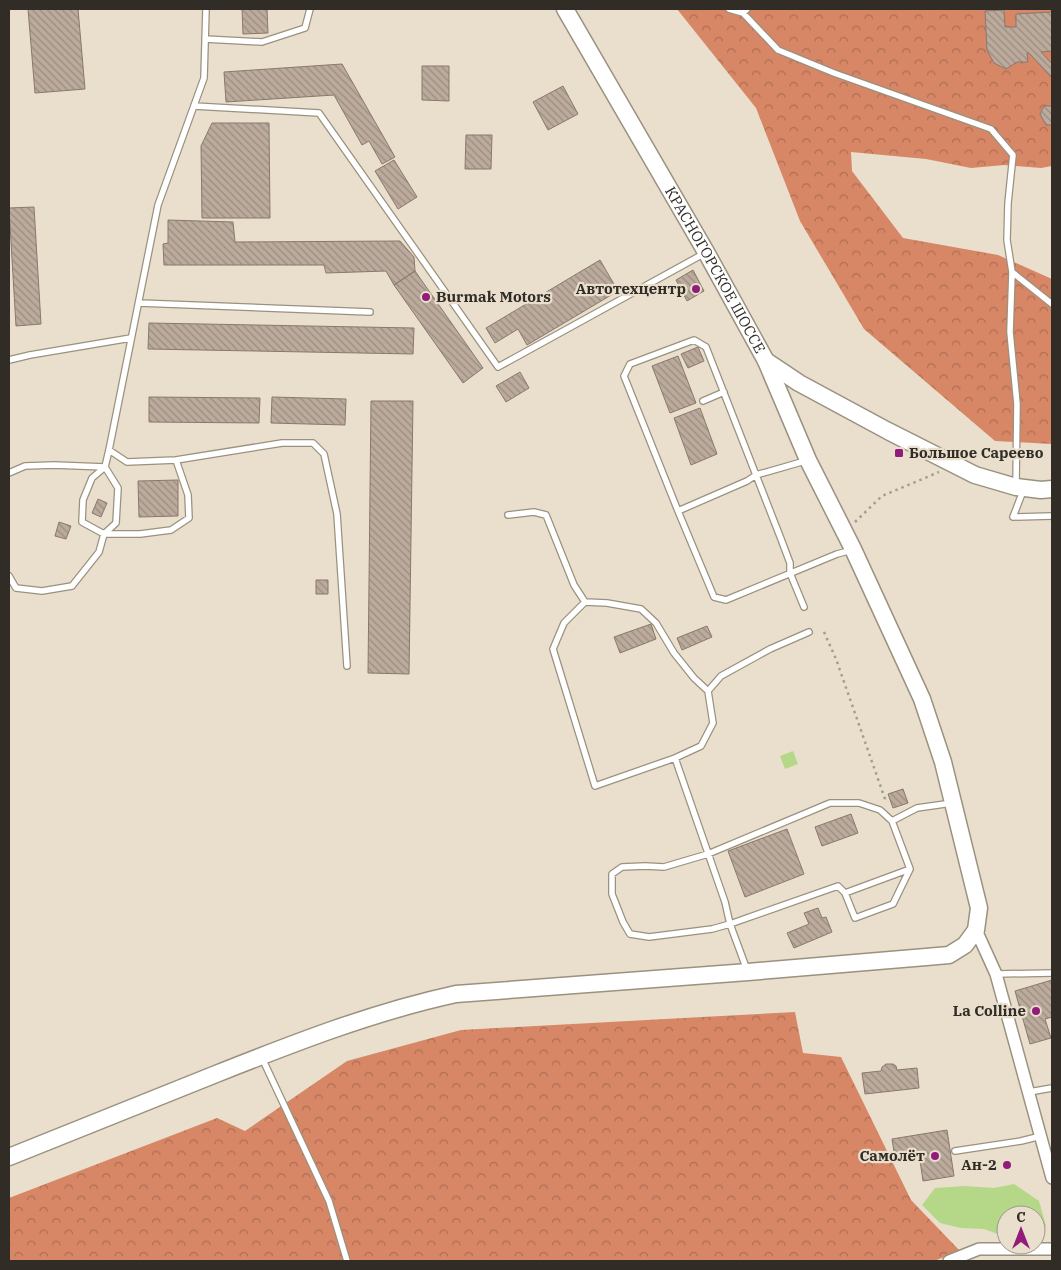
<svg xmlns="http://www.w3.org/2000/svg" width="1061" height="1270" font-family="'IBM Plex Serif',serif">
<defs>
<pattern id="forest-crowns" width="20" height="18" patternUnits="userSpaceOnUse" patternTransform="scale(1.25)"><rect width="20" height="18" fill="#d78666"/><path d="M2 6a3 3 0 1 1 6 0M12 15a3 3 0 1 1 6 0" fill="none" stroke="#af6e54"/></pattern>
<pattern id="building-back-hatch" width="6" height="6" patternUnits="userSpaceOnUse" patternTransform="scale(1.25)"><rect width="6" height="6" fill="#bcab9d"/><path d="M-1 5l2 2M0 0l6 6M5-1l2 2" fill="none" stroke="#998c80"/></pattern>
</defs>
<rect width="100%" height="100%" fill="#e9dfcc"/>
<path fill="url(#forest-crowns)" d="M677,9h375v157l-11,2 -37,-3 -33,3 -45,-9 -75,-7 1,19 51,67 95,17 54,24v165l-57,-3 -131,-112 -64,-108 -44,-113z
M795,1012l8,41 38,4 70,143 49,51 -26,10h-925v-63l208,-80 28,13 102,-70 114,-31z"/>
<path fill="#b5d788" d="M793,751l5,13 -13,5 -5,-13z
M1014,1184l25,17 7,25 -10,13v-24h-30v22l-22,-8 -23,-1 -21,-5 -18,-18 13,-17 30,-2 29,2z"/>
<path fill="url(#building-back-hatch)" stroke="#88796c" d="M28,9h50l7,80 -50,4z
M242,9h25l1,24 -25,1z
M1004,10l1,17h11v-13l36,-2v39l-11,1 11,12v14l-23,-25h-2l1,9h-11l-11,7 -12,-6 -7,-13 -2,-39z
M342,64l53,93 -13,7 -13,-23 -7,4 -28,-50 -108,7 -2,-30z
M422,66h27v35l-27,-1z
M563,86l15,28 -30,16 -15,-28z
M1044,106h8v19h-6l-6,-11z
M212,123h57l1,95h-68l-1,-72z
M466,135h26l-1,34h-26z
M394,160l23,37 -19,12 -23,-38z
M34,207l7,117 -25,2 -7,-118z
M168,220l65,2 2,20 165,-1 14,16 1,14 -21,14 -8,-14 -60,2 -2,-8h-160l-1,-21 5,-1z
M600,260l18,31 -91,54 -9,-16 -23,14 -9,-15z
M693,270l11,21 -17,10 -11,-21z
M415,271l68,97 -20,15 -69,-98z
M149,323l265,5 -1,26 -265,-5z
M698,347l6,14 -16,7 -7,-14z
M678,356l18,47 -26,10 -18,-47z
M520,372l9,16 -23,14 -10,-16z
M149,397l111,1 -1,25 -110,-1z
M272,397l74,2 -1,26 -74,-2z
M371,401h42l-4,273 -41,-1z
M700,408l17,46 -26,11 -17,-47z
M178,480v36l-39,1 -1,-36z
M98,499l9,4 -6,14 -9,-4z
M59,522l12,4 -5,13 -11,-3z
M316,580h12v14h-12z
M651,624l5,15 -36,14 -6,-16z
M707,626l5,11 -30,13 -5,-12z
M903,789l5,14 -15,5 -5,-14z
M851,814l7,19 -36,13 -7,-19z
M787,829l17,45 -59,23 -17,-46z
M818,908l4,10 4,-1 6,15 -38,16 -7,-15 22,-9 -5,-11z
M1052,980v37l-7,2 6,19 -21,6 -15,-53z
M886,1064h7l3,2 1,4 20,-2 2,20 -54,6 -3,-21 19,-2 1,-4z
M947,1130l7,46 -31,5 -4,-27 -24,4 -3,-19z"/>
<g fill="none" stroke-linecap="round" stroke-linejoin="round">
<defs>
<path id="lane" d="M729,9l14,4 4,-4
M743,13l35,37 56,23 157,56 22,26 -5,48 -1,37 5,32 40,32
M205,39l57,3 43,-14 5,-19
M194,106l125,7 179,254 207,-114
M1012,272l-2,60 7,72 -1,81
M139,303l231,9
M9,360l21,-5 101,-17
M703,401l21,-9
M109,450l18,12 49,-2 12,35 1,23 -18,12 -31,4h-36l-22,-12 1,-22 9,-22 13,-11 4,-17 49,-245 46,-127 2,-69
M176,460l106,-17h31l11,11 13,60 10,152
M805,461l-49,14 -9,6 -69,30 36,86 12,3 111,-46 15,-4
M9,473l16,-7 29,-1 51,2
M1023,491l-10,26 39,-1
M678,511l-54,-135 6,-12 64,-24 12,7 75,192 9,24v10l14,34
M508,515l26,-3 12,3 28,70 11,17 -21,21 -11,26 42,137 80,-28 50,144 5,22 -18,5 -63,8 -19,-3 -7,-12 -11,-28v-20l10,-7 23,-1 19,1 44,-13 122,-51h29l21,7 12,11
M9,576l7,12 26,3 30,-5 27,-34 5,-18 12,-11 2,-35 -13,-21
M585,602l22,1 34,6 15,14 18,30 20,25 14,13 5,32 -12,23 -26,12
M708,691l13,-15 49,-27 39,-17
M845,893l65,-24
M747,970l-17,-46 108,-38 7,7 10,25 38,-14 17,-35 -18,-48 25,-13 35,-5
M996,974l56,-1
M262,1058l67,143 18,60
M1029,1092l23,-4
M955,1151l66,-10 20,-5"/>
<path id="street" d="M976,930l20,44 56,204
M949,1261l30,-12h73"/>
<g id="secondary">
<path id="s1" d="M565,9l141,243 60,109 33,22 89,48 87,44 41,12 25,3 11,-1"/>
<path d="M9,1157c69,-28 138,-55 207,-83 78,-31 157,-62 240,-80l292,-22 178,-15 23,-2 16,-10 11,-15 3,-22 -36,-146 -21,-63 -69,-150 -45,-89 -42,-99"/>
</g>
</defs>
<use href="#lane" stroke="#9a917f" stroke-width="8"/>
<use href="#street" stroke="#9a917f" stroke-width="14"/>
<use href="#secondary" stroke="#9a917f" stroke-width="19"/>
<path stroke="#a59d8e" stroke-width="2.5" stroke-dasharray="2.5 4" stroke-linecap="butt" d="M855,522l27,-26 57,-24
M824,632l12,27 49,140 -1,3"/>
<use href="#lane" stroke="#fff" stroke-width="5.5"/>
<use href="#street" stroke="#fff" stroke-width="11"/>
<use href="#secondary" stroke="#fff" stroke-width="16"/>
</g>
<g fill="#921c7a" stroke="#e9dfcc" stroke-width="2">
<circle cx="696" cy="289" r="5"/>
<circle cx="426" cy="297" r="5"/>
<rect x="894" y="448" width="10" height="10" rx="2.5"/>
<circle cx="1036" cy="1011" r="5"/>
<circle cx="935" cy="1156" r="5"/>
<circle cx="1007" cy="1165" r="5"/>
</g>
<g text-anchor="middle" stroke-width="4.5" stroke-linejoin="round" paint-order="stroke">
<g font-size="15" fill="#312d26" stroke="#e9dfcc">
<text dy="5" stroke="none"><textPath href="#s1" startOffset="301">КРАСНОГОРСКОЕ ШОССЕ</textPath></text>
</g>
<g font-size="15" font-weight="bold" fill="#312d26" stroke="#e9dfcc" text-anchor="end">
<text x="686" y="294">Автотехцентр</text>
<text x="436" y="302" text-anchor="start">Burmak Motors</text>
<text x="909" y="458" text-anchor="start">Большое Сареево</text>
<text x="1026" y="1016">La Colline</text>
<text x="925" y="1161">Самолёт</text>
<text x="997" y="1170">Ан-2</text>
</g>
</g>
<rect width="1061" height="1270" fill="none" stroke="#312d26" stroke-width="20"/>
<g transform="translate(1021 1230)"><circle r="24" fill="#e9dfcc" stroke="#9f988a"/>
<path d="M0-4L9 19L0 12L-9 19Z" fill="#921c7a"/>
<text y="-8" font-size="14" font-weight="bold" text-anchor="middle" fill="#312d26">С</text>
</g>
</svg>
